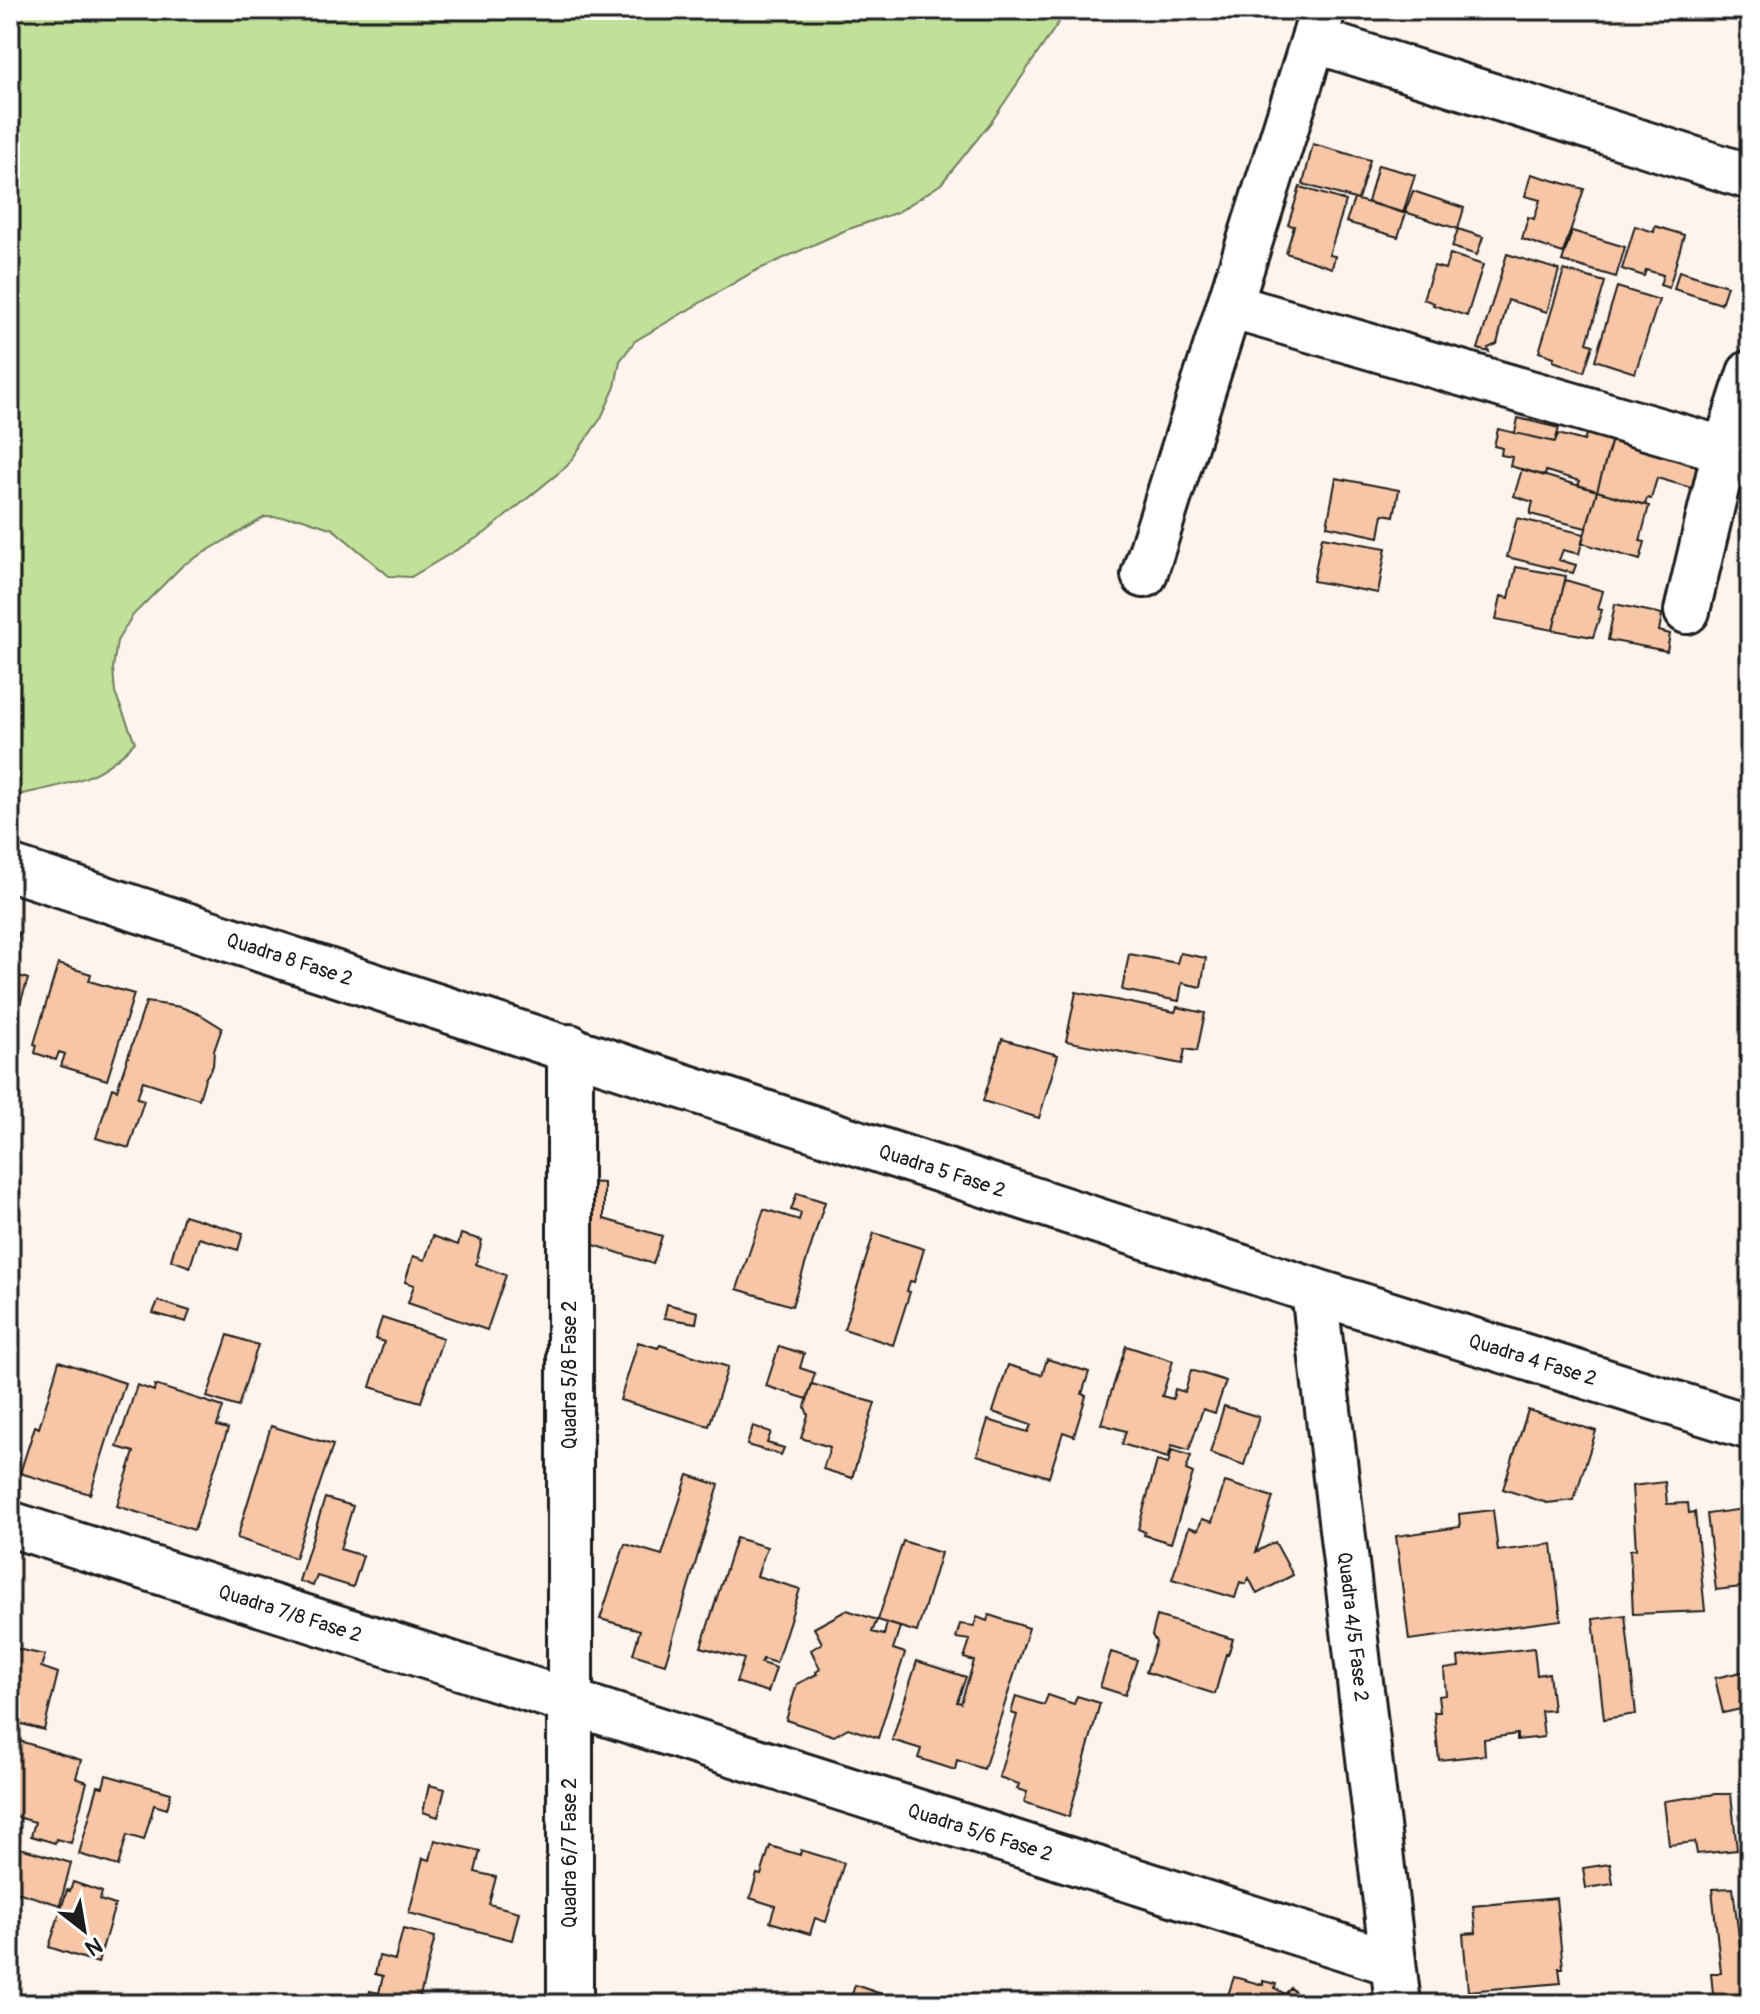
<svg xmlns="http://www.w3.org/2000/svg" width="1760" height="2014" font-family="Pangolin,sans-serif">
<rect width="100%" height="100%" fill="#fdf4ed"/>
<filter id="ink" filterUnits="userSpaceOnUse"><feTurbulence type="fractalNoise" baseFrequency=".0125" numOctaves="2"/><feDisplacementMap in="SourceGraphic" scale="16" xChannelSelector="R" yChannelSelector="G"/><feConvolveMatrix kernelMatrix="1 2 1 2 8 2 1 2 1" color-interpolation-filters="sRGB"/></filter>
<g filter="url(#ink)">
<path fill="#c1e19a" stroke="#6e7e5b" stroke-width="2" d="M10,10h1057l-75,111 -51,63 -43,28 -52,18 -93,42 -118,69 -15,20 -5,26 -14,31 -34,48 -82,67 -74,44 -22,-1 -56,-47 -33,-11 -35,-1 -82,48 -50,50 -16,26 -4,27 2,25 20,49c-39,42 -72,42 -125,55z"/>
<path fill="#f6c6a6" stroke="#1c1c1c" stroke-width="2" d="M1313,144l57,16 -12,40 -55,-16z
M1378,165l37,10 -12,38 -35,-11z
M1531,174l53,15 -21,64 -41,-14 6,-22 6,2 6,-19 -15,-4z
M1300,187l46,14 -17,54 6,1 -3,12 -46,-15 8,-27 -6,-1z
M1413,191l51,17 -6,21 -53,-17z
M1354,199l52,14 -8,24 -52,-15z
M1635,226l19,6 1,-6 29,9 -15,53 -9,-3 3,-10 -17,-5 -2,6 -22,-7z
M1458,229l25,8 -6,18 -25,-8z
M1572,231l53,16 -9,30 -54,-16z
M1450,254l33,11 -16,51 -34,-11 1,-2 -11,-4 11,-33 11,3z
M1507,254l52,16 -12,42 -39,-12 -11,44 -9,4 1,4 -11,-3z
M1564,270l41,12 -18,61 6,2 -9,27 -31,-11 1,-4 -15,-5z
M1679,271l48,15 -6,18 -47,-15z
M1617,287l42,13 -24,73 -40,-13z
M1518,418l41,10 -4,14 -40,-9z
M1588,428l25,7 -16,56 -19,-6 2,-4 -34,-10 -1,5 -35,-10 2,-9 -11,-2 1,-7 -8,-2 4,-17 57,13 3,-8 26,7z
M1613,436l13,4 -2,5 39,11 2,-4 53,15 -9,26 -52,-15 -6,21 -4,-1 -2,7 -48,-14z
M1522,469l75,22 -11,37 -56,-14 3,-12 -19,-6z
M1336,478l63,12 -5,26 -11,-2 -4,23 -52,-11z
M1597,491l52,15 -9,35 5,1 -5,18 -58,-17z
M1517,518l67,16 -5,20 -16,-4 -4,10 17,5 -3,8 -66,-16z
M1322,537l64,11 -8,45 -65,-12z
M1516,567l50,9 -13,54 -57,-11 5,-23 8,2z
M1565,580l38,11 -5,18 4,1 -9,27 -40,-7z
M1615,604l47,10 -3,17 11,3 -3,17 -59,-11z
M10,930l9,3 -7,21h-2z
M1180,953l26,5 -5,29 -19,-4 -3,18 -57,-11 7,-36 48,9z
M58,964l33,10 -2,7 45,13 -27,86 -46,-14 4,-12 -6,-2 -3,8 -21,-7 2,-8 -3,-1z
M10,973l18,6 -18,56z
M1076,992l99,20 2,-5 28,6 -8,38 -12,-2 -3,15 -116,-23z
M146,1002l35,5 20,8 21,13 -8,23 -1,15 -8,13 -6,20 -56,-18 -6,17 7,2 -15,48 -33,-10 16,-50 5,2z
M1002,1039l56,16 -19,63 -56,-17z
M586,1182l18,1v36l58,17 -9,28 -68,-22z
M797,1193l28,9 -33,104 -55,-17 27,-80 35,11 2,-7 -10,-3z
M184,1215l59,18 -5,17 -39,-12 -9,29 -19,-7z
M874,1233l50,16 -10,33 -4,-1 -3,10 3,1 -17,53 -49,-16z
M461,1234l21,6 -6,24 30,11 -19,55 -79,-27 6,-18 -9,-3 8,-26 12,4 8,-24 25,9z
M158,1301l32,10 -4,11 -33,-9z
M667,1304l31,8 -2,11 -32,-5z
M382,1318l61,20 -22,64 -51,-15 14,-45 -9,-3z
M228,1335l30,10 -20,62 -31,-10z
M638,1342l20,6 2,-3 68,22 -19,59 -89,-26z
M779,1346l25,8 -4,14 15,5 -8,26 -41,-13z
M1126,1346l47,15 -11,35 11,3 2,-10 10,3 6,-22 35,11 -11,32 -12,-4 -14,41 -17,-5 -4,13 -46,-14 4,-13 -25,-7z
M1047,1359l42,13 -7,22 4,2 -12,40 -11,-4 -14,45 -72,-22 11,-35 40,12 3,-7 -38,-13 15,-47 34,10z
M59,1361l66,22 -35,111 -70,-21 15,-47 4,2z
M812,1384l63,19 -23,75 -29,-9 7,-22 -29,-9 7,-23 -3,-8z
M137,1385l17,6 1,-6 68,22 -6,19 11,3 -34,101 -77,-24 17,-54 -17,-5z
M1224,1406l35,11 -15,48 -34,-12z
M1528,1410l68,21 -22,69 -27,3 -44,-14z
M271,1426l62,19 -38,113 -58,-20z
M753,1426l18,6 -4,11 17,5 -3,7 -34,-10z
M1172,1450l19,6 -5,14 7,3 -22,70 -27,-8 1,-3 -7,-3 19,-68 11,3z
M688,1475l31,10 -54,179 -32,-10 7,-24 -40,-11 25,-75 37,11z
M1225,1482l48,15 -17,55 19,-10 18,33 -36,19 -8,-16 -3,6 -6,-2 -5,16 -63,-19 17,-52 9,3 4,-11 10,3z
M1665,1482l2,22 21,-1 1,10 6,-1 10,99 -72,3 -3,-64 6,-1 -4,-63z
M1750,1492v94l-34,4 -9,-76 37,-5 -3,-16z
M325,1498l28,8 -13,43 23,7 -10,31 -36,-11 -4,10 -14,-5z
M1493,1510l5,41 54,-7 9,76 -152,20 -13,-104 64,-9 -1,-13z
M736,1538l31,9 -10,29 43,13 -24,74 -13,-4 -2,4 15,5 -8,24 -32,-10 8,-23 -43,-12z
M903,1541l38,12 -24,79 -39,-12z
M847,1610l30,10 -5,12 12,3 3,-12 13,4 -7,22 12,4 -27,85 -30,-10 -14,8 -48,-16 11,-36 20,-10 -1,-2 4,-3 -9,-19 11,-7 -8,-15z
M989,1615l40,13 -45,141 -27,-9 -2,10 -37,-12 3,-9 -29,-9 25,-79 49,16 -9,25 4,1 13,-42 -10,-3 6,-18 -14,-2 4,-14 14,2 3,-9 10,4z
M1625,1615l11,99 -32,5 -11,-100z
M1157,1616l76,23 -5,16 -2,-1 -11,40 -69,-22 10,-30 -4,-7z
M1534,1648l3,27 12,-2 4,37 -12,1 3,26 -27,3v-6l-33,5 1,16 -46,5 -5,-48h6l-2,-16 8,-1 -2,-26 15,-2 -1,-10z
M17,1649l28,6 -4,12 17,6 -14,57 -34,-9v-50z
M1111,1652l26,8 -12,35 -25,-8z
M1750,1670v37l-27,6 -8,-35z
M1048,1695l26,9 3,-8 23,7 -31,114 -45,-15 3,-10 -10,-3 2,-5 -20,-7 18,-62 -6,-2 5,-17 28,9z
M10,1738l71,22 -5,18 11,4 -16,61 -15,-4 -1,4 -24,-7 4,-14 -25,-7z
M106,1775l65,18 -4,16 -13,-4 -10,35 -17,-5 -9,31 -39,-12 19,-68 5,1z
M429,1785l16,4 -7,28 -15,-5z
M1716,1794h15l6,56 -40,4 -2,-12 -26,3 -5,-44z
M435,1840l45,11 -5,21 21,5 -7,27 30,8 -7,28 -103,-27 14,-55 7,2z
M10,1845l61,18 -11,42 -50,-15z
M770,1846l30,9 1,-5 43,13 -18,59 -11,-4 -5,16 -40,-12 5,-16 -25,-8 7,-24 4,1z
M1610,1864l3,20 -27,4 -3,-20z
M73,1882l29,10 -2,8 15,5 -17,58 -49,-16 18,-57 3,1z
M1733,1888l14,116h-33l-3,-31h10l-9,-84z
M1556,1898l7,70h-4l2,15 -93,8 -5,-57 13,-1 -3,-27z
M403,1929l32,8 -17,67h-51l3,-13 9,2 4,-17 -8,-2 4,-18 16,4z
M1234,1977l29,8v-4l13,3 -1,4 10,6 6,-6 15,16h-81z
M855,1985l56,19h-62z"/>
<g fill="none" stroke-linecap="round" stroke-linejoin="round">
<defs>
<g id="minor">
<path d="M1314,40l436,137"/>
<path d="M1230,306l520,151"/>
<path d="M1144,575l179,-565"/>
<path d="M1687,611l38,-161 25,-77"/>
<path id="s1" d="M10,868l1304,423 436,136"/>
<path id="s2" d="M1314,1291l84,713"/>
<path id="s3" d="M10,1524l1383,439"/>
<path d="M570,2004v-957"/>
</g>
</defs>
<use href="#minor" stroke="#1c1c1c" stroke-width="50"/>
<use href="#minor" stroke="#fff" stroke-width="44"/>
</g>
</g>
<g text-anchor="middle" stroke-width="6" stroke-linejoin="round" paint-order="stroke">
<g font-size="20" fill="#1c1c1c" stroke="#fff">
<text dy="7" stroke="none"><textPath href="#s1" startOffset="294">Quadra 8 Fase 2</textPath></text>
<text dy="7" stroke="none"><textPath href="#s1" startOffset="980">Quadra 5 Fase 2</textPath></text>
<text dy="7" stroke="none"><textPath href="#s1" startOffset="1600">Quadra 4 Fase 2</textPath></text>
<text transform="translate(569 1375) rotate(-90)" y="7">Quadra 5/8 Fase 2</text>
<text dy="7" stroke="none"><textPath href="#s3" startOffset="294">Quadra 7/8 Fase 2</textPath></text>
<text dy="7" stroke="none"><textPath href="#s2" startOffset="338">Quadra 4/5 Fase 2</textPath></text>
<text dy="7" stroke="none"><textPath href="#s3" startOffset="1018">Quadra 5/6 Fase 2</textPath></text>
<text transform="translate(569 1853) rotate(-90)" y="7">Quadra 6/7 Fase 2</text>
</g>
</g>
<rect width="1760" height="2014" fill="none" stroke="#fff" stroke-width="40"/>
<rect x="20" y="20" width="1720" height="1974" fill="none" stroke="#1c1c1c" stroke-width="3" filter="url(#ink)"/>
<g transform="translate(84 1930) rotate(149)" stroke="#ffffff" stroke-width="6" paint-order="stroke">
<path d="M0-6L14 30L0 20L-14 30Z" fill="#1c1c1c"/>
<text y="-12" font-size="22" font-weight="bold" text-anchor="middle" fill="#1c1c1c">N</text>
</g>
</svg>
